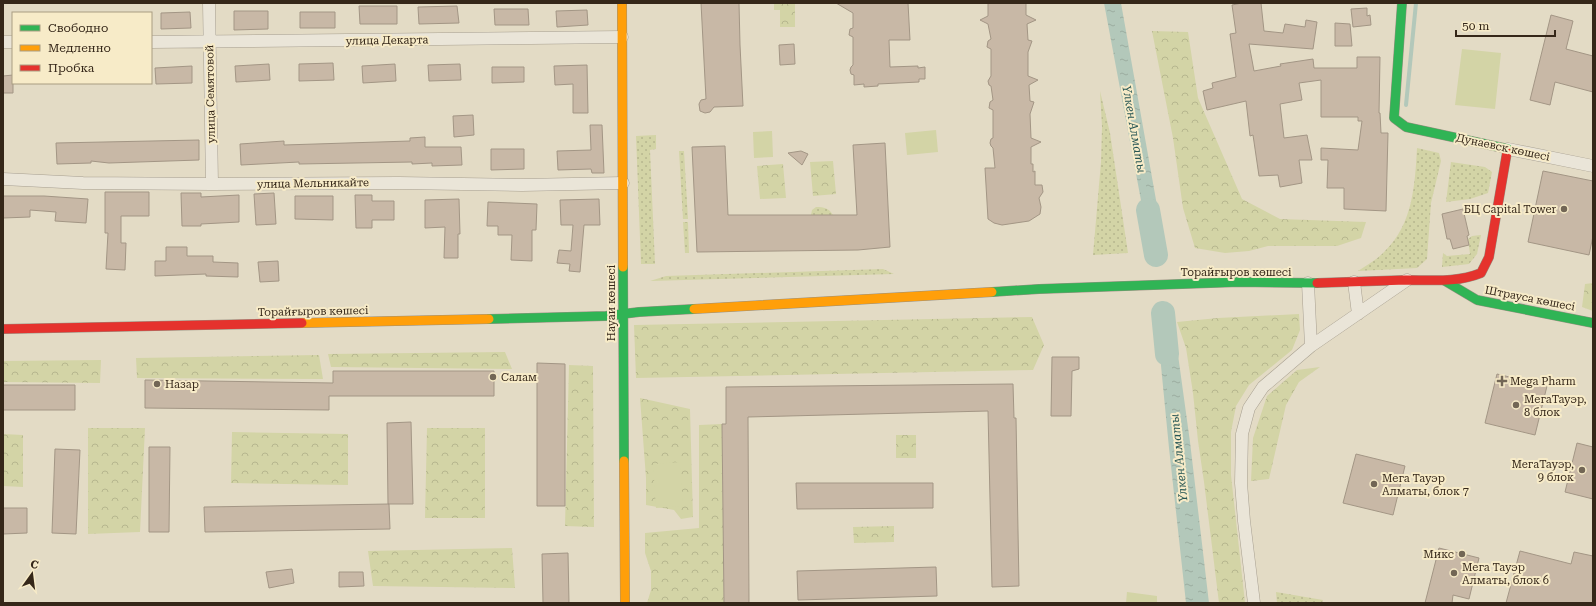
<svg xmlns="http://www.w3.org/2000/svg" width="1596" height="606" font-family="'Roboto Serif',serif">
<defs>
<pattern id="grass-dots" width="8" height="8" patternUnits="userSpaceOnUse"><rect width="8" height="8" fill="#d3d4a6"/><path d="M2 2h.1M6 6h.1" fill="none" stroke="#b6b68e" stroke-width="1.8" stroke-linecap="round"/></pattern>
<pattern id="forest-crowns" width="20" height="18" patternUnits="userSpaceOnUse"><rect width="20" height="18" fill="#d3d4a6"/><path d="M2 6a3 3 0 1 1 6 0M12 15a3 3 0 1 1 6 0" fill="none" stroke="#b6b68e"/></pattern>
<pattern id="water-ripples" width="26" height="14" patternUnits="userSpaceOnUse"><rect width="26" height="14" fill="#b3c8ba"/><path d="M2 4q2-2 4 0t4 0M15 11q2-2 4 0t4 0" fill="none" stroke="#9bac9f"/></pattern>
</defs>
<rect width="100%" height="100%" fill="#e3dbc5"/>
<path fill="url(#grass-dots)" d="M1100,91l10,42 18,120 -35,2 8,-93 1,-35z
M656,135v14l-6,1 5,114h-14l-5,-128z
M1417,148l22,5 2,8 -10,42 -4,56 -10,9 -59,3c9,-6 20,-12 27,-20 28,-27 30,-67 32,-103z
M679,151h5l4,68h-5z
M1451,162l34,5 7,5 -4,21 -18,6 -24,3z
M816,207c8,0 13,1 17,8h-22l1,-5z
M683,222h5l1,31h-4z
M1481,235l-4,19 -8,10 -27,3 1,-14 4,3 23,-2 -2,-15 4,-3z
M883,269l11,5 -244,7 16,-5z
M1276,592l47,8 -1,3h-45z"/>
<path fill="url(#forest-crowns)" d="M774,3h21v24h-15v-17h-6z
M1152,31l36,1 10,66 44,101 38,20 86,3 -5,16 -24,8h-69l-19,5 -24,2 -30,-5 -12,-40 -10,-70z
M833,161l3,33 -23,2 -3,-34z
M783,164l3,34 -26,1 -3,-33z
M1593,283v28l-11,-4 3,-23z
M1299,314l1,16 -8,20 -43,35 -13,21 -5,26v43l14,128h-26l-15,-121 -6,-41 -5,-48 -7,-45 -9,-26 41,-4z
M1032,317l12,28 -11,25 -397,8 -2,-53z
M505,352l7,17 -181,-2 -3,-13z
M319,355l4,24 -186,-1 -1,-20z
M101,360l-1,23 -97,-1v-21z
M569,365l24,1 1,161 -29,-1z
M1320,367l-21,15 -13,23 -17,74 -18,2 2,-43 14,-42 30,-26z
M640,398l50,11 3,108 -12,2 -7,-9 -28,-5v-27z
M722,424l2,179h-77l4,-13v-19l-6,-18v-20l54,-5v-103z
M88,428h57l-5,104 -52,2z
M427,428h58v90h-60z
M232,432l116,2v51l-117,-2z
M3,434l20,1v52l-20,-1z
M896,435h20v23h-20z
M894,526v16l-40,1 -1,-16z
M512,548l3,40 -142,-2 -5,-35z"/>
<path fill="#d3d4a6" d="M1462,49l39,4 -6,56 -40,-4z
M936,130l2,22 -31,3 -2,-22z
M772,131l1,26 -19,1 -1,-26z
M680,462l3,44 -27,2 -3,-44z
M1127,592l30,4v7h-31z"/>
<path fill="url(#water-ripples)" d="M1104,3h17l40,225 -7,14 -7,-13 -4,-18z
M1164,322l11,11 15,109 19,161h-23l-17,-155 -11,-113z"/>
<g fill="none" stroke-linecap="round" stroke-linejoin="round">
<path stroke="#b3c8ba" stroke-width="4" d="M1406,105l10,-102"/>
<path stroke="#b3c8ba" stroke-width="24" d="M1148,210l8,45
M1163,313l4,41"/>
</g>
<path fill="#c8b8a6" stroke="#a39685" d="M701,3h38l1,42 3,61 -29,1 -4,5 -5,1 -5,-2 -1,-7 2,-4 5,-1z
M836,3h72l2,37h-21l1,27 28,-1v2l7,-1v12h-6v3l-41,2v2l-14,1v-3l-10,1v-10l-3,-1 -1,-4 1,-3 2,-2v-28l-4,-2 1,-6 3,-1v-15z
M988,3h38v12l10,5 -9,4 1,16 4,1 -4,11v24l10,4 -9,5 1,16 4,1 -4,12 1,24 10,4 -10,5v17h2v8l2,-1v14h7l1,7 -4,6 2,9 -1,7 -11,7 -27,4 -8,-2 -6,-4 -3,-51h10l-2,-20 -2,-2 -1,-3 1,-4 2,-1v-28l-4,-2 1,-6 3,-2 -2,-14 -2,-1 -1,-4 3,-5v-27l-4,-2 1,-6 3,-2 -3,-15 -8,-4 8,-4z
M1242,3h19l3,28 19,2 2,-9 20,3 1,-7 11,2 -4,27 -64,-5 5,27 27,-5 -1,-2 33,-5 1,9h43v-11h23l-1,56h1l1,20h7l-2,78 -42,-2v-21h-17l1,-28h-7v-12l37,2 4,-29h-4v-4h-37v-37l-22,3 3,17 -22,4 4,34 23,-3 5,25h-13l3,23 -22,4 -2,-12 -19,1 -6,-41 -3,1 -4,-35 -39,9 -4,-19 10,-3 -1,-5 24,-6 -6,-43 6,-1 -4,-28z
M359,6h38v18h-37z
M457,6l2,17 -40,1 -1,-17z
M1367,8v8l3,-1 1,10 -18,2 -2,-18z
M494,9h34l1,16h-34z
M587,10l1,15 -31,2 -1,-16z
M234,11h34v18l-34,1z
M190,12l1,16 -30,1v-16z
M300,12h35v16h-35z
M1551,15l22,6 -7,28 27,7v36l-38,-10 -5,23 -20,-5z
M1335,23l15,1 2,22h-17z
M794,44l1,20 -15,1 -1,-20z
M333,63l1,17 -35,1v-17z
M269,64l1,16 -34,2 -1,-16z
M395,64l1,17 -33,2 -1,-17z
M460,64l1,16 -32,1 -1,-16z
M587,65l1,48h-15v-29l-18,1 -1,-19z
M192,66v17l-36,1 -1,-16z
M492,67h32v15l-32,1z
M13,75v18h-10v-17z
M473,115l1,20 -20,2 -1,-21z
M590,125h12l2,48h-12l-1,-4 -33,1 -1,-19 34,-1z
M425,137v10h36l1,18 -30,1v-3l-20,1v-2l-113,2v-2l-58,3 -1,-21 44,-3v4l126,-4v-3z
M199,140v20l-90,3 -18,-2v2l-34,1 -1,-21z
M885,143l5,104 -32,3 -161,2 -5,-105 33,-1 3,69h129l-4,-70z
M491,149h33v20l-33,1z
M801,151l7,3 -6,11 -14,-12z
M1543,171l50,10v55l-4,19 -61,-13z
M105,192h44v24h-28v27h5l-1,27 -19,-1 2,-36h-3z
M181,193h20v4l38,-2v27l-38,2v2h-19z
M274,193l2,31 -20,1 -2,-31z
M355,195h17v6h22v19h-22v8h-16z
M3,196h41l44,3 -2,24 -31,-2 1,-9 -26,-2v7l-27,1z
M295,196h38v24l-38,-1z
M459,199l1,35h-2v24h-14l1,-31 -20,1v-28z
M599,199l1,26h-16l-4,47 -11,-1 1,-7 -13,-1 2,-13 12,1 2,-26h-12l-1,-25z
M488,202l49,2 -1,26h-4v31l-21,-1 1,-25h-14v-9h-11z
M1463,209l6,26 -2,1 2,9 -16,4 -3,-10h-3l-5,-25z
M166,247h21v9h26v6l25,1v14l-32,-1v-2l-51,2v-15h11z
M278,261l1,20 -19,1 -2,-20z
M1052,357h27v12l-7,2 -1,45h-20z
M537,363l28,1v142h-28z
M333,371h161v25h-165v14l-184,-2v-28l188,3z
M1497,374l50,12 -12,49 -50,-12z
M1013,384l1,34h2l3,168 -27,1 -4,-176 -240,6 1,186h-25l-2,-179h4v-37z
M3,385h72v25h-72z
M411,422l2,82h-25l-1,-81z
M1577,443l16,4v52l-28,-7z
M149,447h21l-1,85h-20z
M55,449l25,1 -4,84 -24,-1z
M1356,454l49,12 -12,49 -50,-12z
M796,483h137v25l-136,1z
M389,504l1,25 -185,3 -1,-25z
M3,508h24v25l-24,1z
M1439,548l40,10 -10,41 -16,-4 -1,8h-27z
M1520,551l51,13 3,-12 19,4v47h-87z
M568,553l1,50h-26l-1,-49z
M936,567l1,29 -139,4 -1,-29z
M292,569l2,14 -25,5 -3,-16z
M339,572h24l1,14 -25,1z"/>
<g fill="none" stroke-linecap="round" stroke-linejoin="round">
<defs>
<path id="street" d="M209,3l3,181
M3,42h10
M151,42l471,-5
M1508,149l85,17
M3,179l80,4 129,1 187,-1 123,2 101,-2
M1354,282l4,32
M1308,283l3,63
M1254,603l-10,-82 -3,-38 1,-49 7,-26 14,-21 48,-41 96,-66"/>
<path id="fast" d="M1402,3l-8,115 12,9 102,22 -1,3
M623,267l1,194
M1445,281l32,19 116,23
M992,292l47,-3 200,-7 78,1
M489,319l117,-3 33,-4 55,-3"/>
<path id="slow" d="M622,3l1,264
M694,309l298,-17
M302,323l187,-4
M624,461l1,142"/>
<path id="jam" d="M1317,283c30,-1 59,-2 89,-3 26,0 50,3 75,-7l8,-16 18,-105
M3,329l299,-6"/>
</defs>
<use href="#street" stroke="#a79f90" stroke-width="13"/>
<use href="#fast" stroke="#978f80" stroke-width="10"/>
<use href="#slow" stroke="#978f80" stroke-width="10"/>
<use href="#jam" stroke="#978f80" stroke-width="10"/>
<use href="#street" stroke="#eae5d8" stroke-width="12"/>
<use href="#fast" stroke="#30b455" stroke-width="9"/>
<use href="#slow" stroke="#ff9f0a" stroke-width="9"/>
<use href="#jam" stroke="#e5322d" stroke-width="9"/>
</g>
<g fill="#726655" stroke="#f7ebc8" stroke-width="1.5">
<circle cx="1564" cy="209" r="4"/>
<circle cx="493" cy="377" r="4"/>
<path d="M1500 375h4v4h4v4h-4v4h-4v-4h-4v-4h4z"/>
<circle cx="157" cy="384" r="4"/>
<circle cx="1516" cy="405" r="4"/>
<circle cx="1582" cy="470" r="4"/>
<circle cx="1374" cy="484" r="4"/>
<circle cx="1462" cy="554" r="4"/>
<circle cx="1454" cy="573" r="4"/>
</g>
<g text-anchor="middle" stroke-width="4" stroke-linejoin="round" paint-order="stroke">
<g font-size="11" fill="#352719" stroke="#f7ebc8">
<text transform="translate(387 40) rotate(-1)" y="4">улица Декарта</text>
<text transform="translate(210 94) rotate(-91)" y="4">улица Семятовой</text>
<text transform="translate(1503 147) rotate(12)" y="4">Дунаевск көшесі</text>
<text transform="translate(313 183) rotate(-1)" y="4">улица Мельникайте</text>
<text x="1236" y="276">Торайғыров көшесі</text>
<text transform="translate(1530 298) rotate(11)" y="4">Штрауса көшесі</text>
<text transform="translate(611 303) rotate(-90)" y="4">Науаи көшесі</text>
<text transform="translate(313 311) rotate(-1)" y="4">Торайғыров көшесі</text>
</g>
<g font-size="11" fill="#352719" stroke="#f7ebc8" text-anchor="start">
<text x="1556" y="213" text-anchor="end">БЦ Capital Tower</text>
<text x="501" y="381">Салам</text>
<text x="1510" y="385">Mega Pharm</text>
<text x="165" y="388">Назар</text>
<text x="1524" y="403">МегаТауэр,<tspan x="1524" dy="13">8 блок</tspan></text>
<text x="1574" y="468" text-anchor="end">МегаТауэр,<tspan x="1574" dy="13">9 блок</tspan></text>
<text x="1382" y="482">Мега Тауэр<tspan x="1382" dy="13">Алматы, блок 7</tspan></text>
<text x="1454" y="558" text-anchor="end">Микс</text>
<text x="1462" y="571">Мега Тауэр<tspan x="1462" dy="13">Алматы, блок 6</tspan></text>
</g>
<g font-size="12" font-style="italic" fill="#275654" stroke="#f7ebc8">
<text transform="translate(1134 129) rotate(80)" y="4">Үлкен Алматы</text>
<text transform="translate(1179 458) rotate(-96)" y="4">Үлкен Алматы</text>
</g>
</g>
<rect width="1596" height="606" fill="none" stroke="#352719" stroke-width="8"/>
<rect x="12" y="12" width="140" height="72" fill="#f7ebc8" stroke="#a99d82"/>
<rect x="20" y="25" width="20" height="6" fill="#30b455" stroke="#a99d82"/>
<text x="48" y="32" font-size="12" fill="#352719">Свободно</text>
<rect x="20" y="45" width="20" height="6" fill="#ff9f0a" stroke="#a99d82"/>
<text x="48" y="52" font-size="12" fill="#352719">Медленно</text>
<rect x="20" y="65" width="20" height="6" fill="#e5322d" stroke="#a99d82"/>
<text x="48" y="72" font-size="12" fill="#352719">Пробка</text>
<g transform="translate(32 574) rotate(14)" stroke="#f7ebc8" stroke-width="3" paint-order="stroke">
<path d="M0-3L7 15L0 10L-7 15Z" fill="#352719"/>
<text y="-6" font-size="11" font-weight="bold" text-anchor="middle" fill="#352719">С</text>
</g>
<path d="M1456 30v6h99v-6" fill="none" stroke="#352719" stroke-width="2"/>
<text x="1462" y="30" font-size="12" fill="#352719" stroke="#f7ebc8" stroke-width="3" paint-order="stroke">50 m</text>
</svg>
